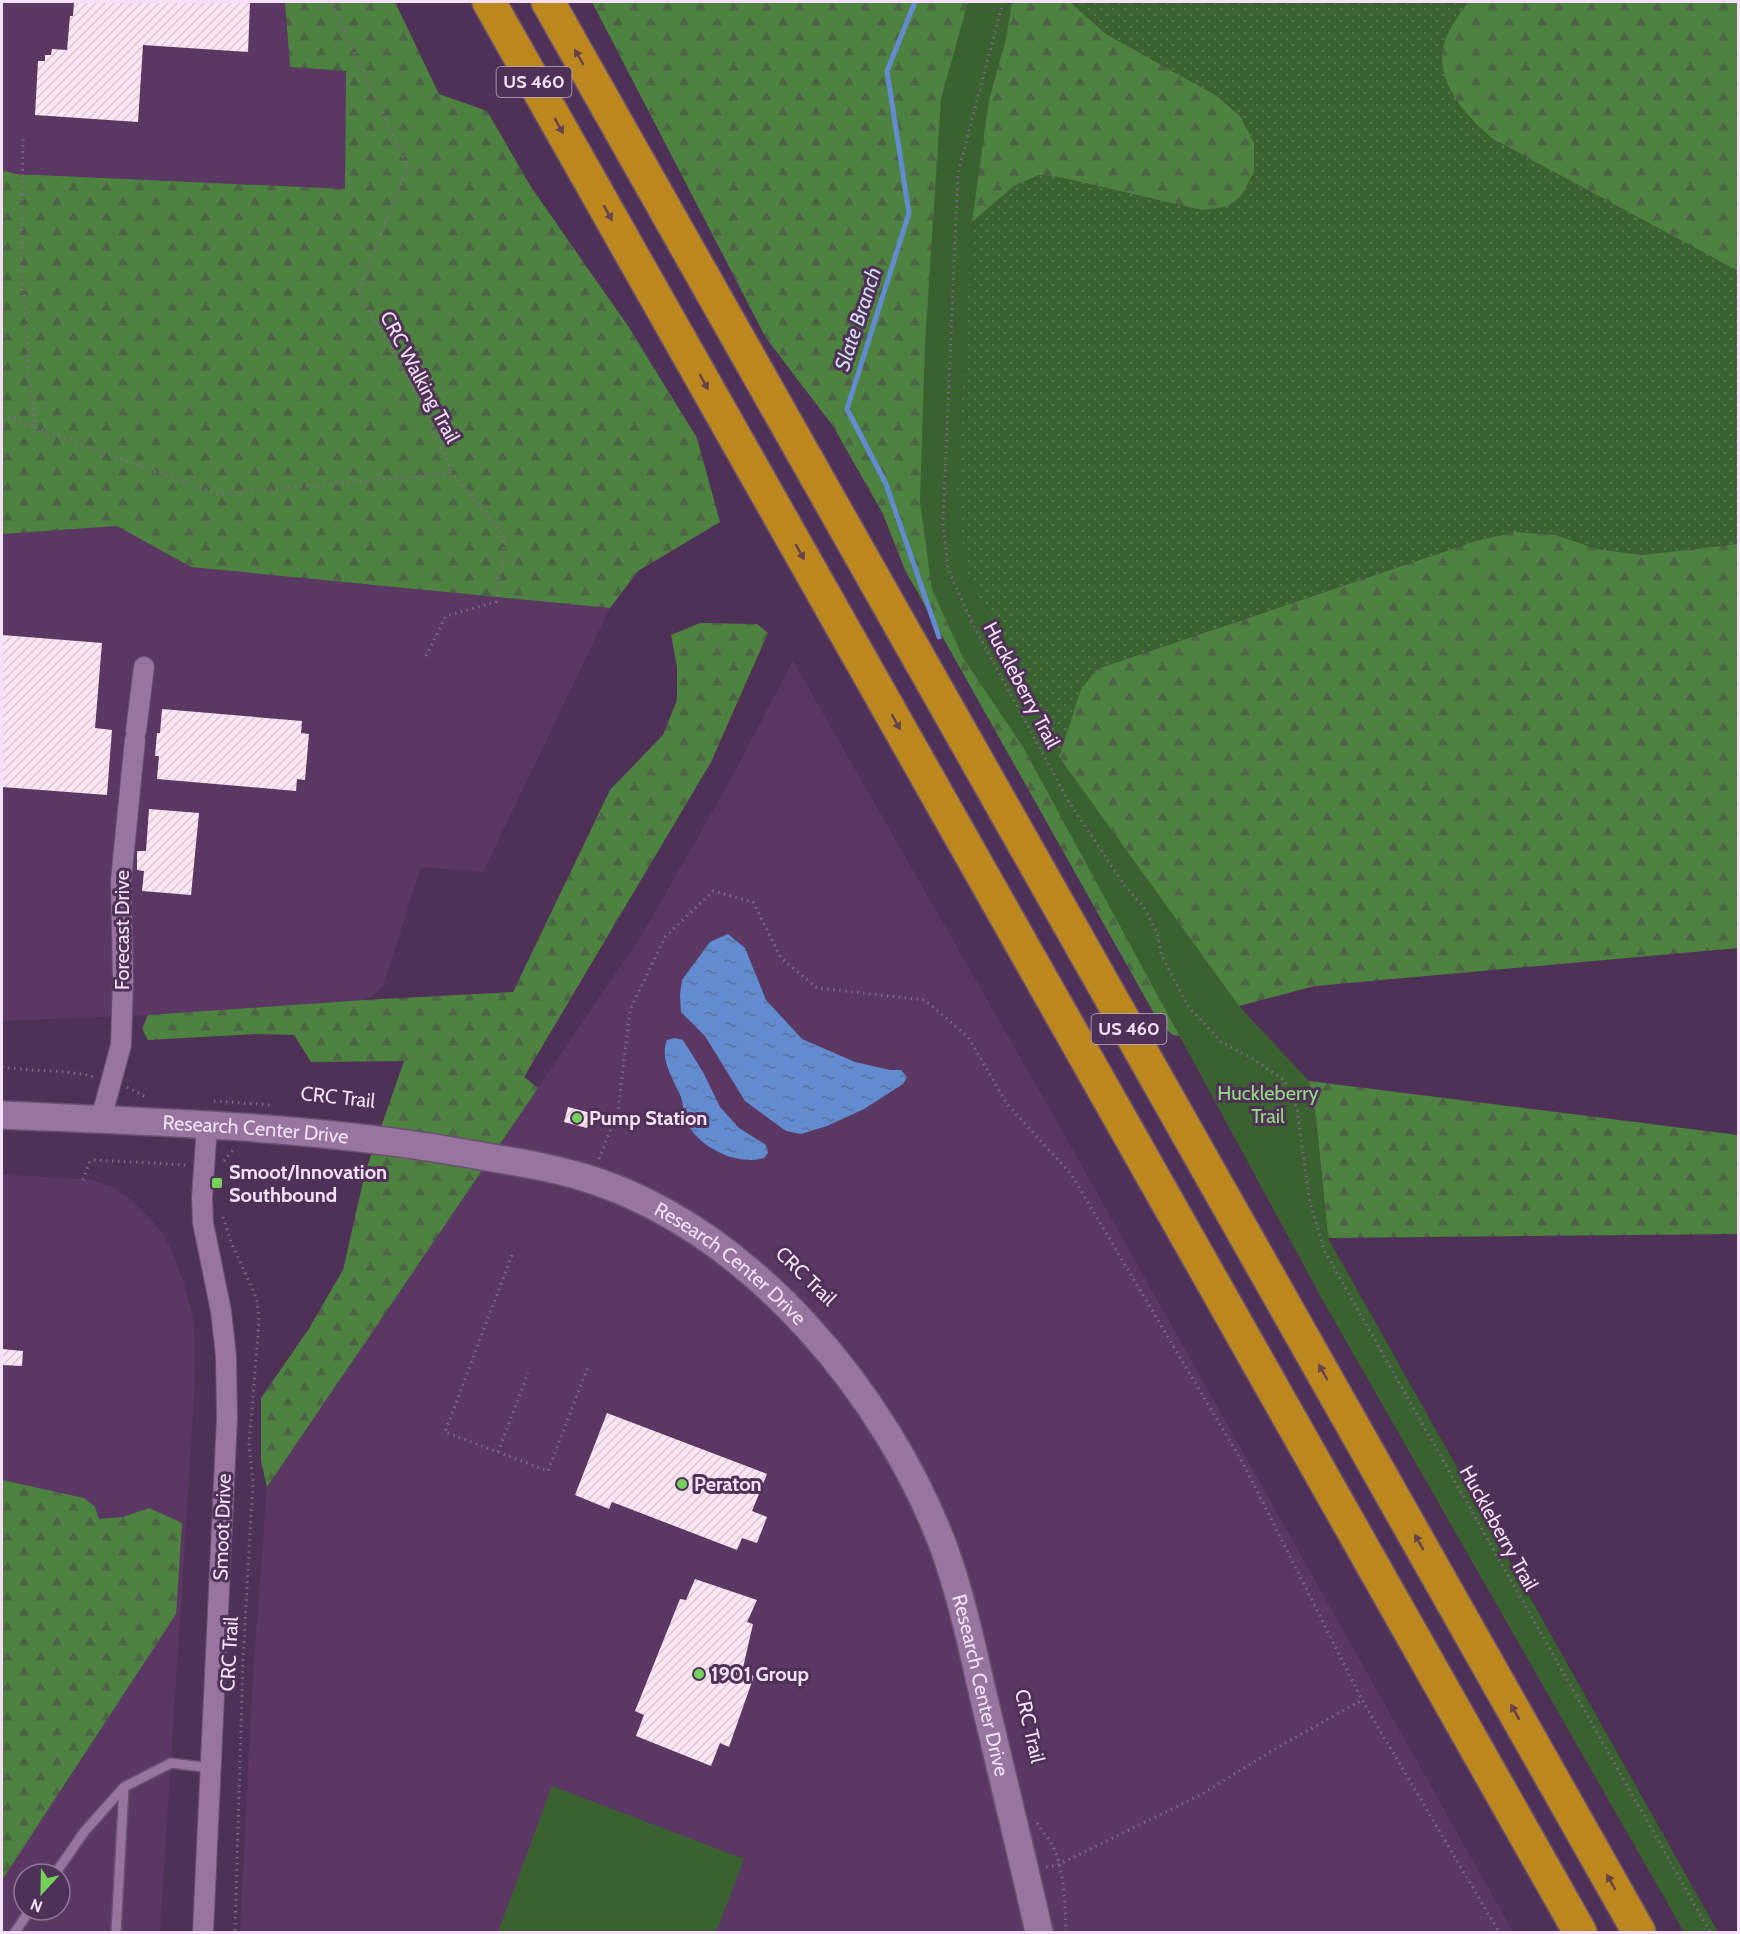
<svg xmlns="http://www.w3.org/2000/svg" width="1740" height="1934" font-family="Cabin,sans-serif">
<defs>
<pattern id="grass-dots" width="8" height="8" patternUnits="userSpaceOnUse" patternTransform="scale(1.5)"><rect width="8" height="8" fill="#3a6130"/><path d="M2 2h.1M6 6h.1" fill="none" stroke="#57774f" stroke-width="1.8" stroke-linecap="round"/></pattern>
<pattern id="forest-firs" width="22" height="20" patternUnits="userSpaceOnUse" patternTransform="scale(1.5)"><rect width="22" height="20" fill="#4e8240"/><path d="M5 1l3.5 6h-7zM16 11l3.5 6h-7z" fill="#4c6644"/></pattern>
<pattern id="water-ripples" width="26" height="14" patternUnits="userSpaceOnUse" patternTransform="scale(1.5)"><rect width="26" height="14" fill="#628ccf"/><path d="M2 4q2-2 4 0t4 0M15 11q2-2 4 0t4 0" fill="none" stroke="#5973a0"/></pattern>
<pattern id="building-hatch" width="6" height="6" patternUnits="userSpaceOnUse" patternTransform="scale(1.5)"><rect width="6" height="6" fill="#fce6f4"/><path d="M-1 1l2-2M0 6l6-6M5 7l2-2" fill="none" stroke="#d8c6d2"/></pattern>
</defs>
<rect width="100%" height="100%" fill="#4f3157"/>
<path fill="#5b3864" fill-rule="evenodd" d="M2,2h283l5,65 56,4 -1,118 -330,-15 -13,-4z
M117,526l74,41 419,41 -127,264 -62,-5 -38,119 -8,8 -11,6 -216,15 -146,6v-487z
M793,661l263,459 457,812h-1273l13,-255 14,-190 376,-554 83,-145z
M2,1174l90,6 20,7 17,11 29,29 11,18 15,38 10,39 1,61 -35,549h-158zM24,1874h36v36h-36z"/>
<path fill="url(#grass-dots)" d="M1070,2h398l-20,31 45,106 245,132v273l-96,11 -45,-6 -41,-14 -41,-3 -39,9 -379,128 -16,21 -22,67 -127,-247 40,-288 42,-36 25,-11 20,2 143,33 25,-3 14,-11 -1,-80 -23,-20 -111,-62z"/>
<path fill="url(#forest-firs)" d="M285,2h110l44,92 48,17 44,76 97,139 69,112 23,84 -82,49 -28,37 -419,-41 -74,-41 -115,8v-364l13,4 330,15 1,-118 -56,-4z
M592,2h478l36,32 111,62 23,20 14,27v29l-13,24 -14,11 -25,3 -143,-33 -20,-2 -25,11 -42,36 -30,49 -10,239 127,247 22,-68 16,-20 379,-128 39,-9 41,3 41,14 45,6 96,-11v404l-423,38 -76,20 -52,31 -14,-2 -13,-11 -255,-454 -22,-56 -50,-88 -67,-88z
M1468,2h270v269l-245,-132c-23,-19 -52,-50 -51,-82 0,-20 15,-39 26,-55z
M700,623l57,1 11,9 -57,129 -187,315 14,11 -271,399 -6,-26v-63l47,-68 35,-60 22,-97 39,-112 -93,1 -17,-27 -37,-1 -109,6 -6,-11 6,-14 216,-15 149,-8 97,-202 53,-55 14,-35v-33l-6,-32z
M1309,1081l429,54v99l-410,4 -12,-119z
M2,1480l82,18 11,9 4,12 24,-2 26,-9 33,15 -6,91 -174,266z"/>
<path fill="#3a6130" d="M968,2h44l-6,37 -17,61 -17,122 -15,271 9,78 93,186 180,249 70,75 7,38 12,119 390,694h-34l-362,-633 -299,-552 -60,-89 -31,-69 -12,-87 5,-158 16,-245z
M552,1786l192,73 -28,73h-218z"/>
<path fill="url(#water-ripples)" d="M728,934l17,14 21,52 36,39 53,23 35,8h11l6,7 -4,7 -39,25 -37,17 -26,8 -15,-3 -41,-30 -40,-65 -24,-24 -1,-17 2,-15 28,-38z
M675,1038l8,2 20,32 17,35 19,21 27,17 2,8 -4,5c-27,8 -63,-10 -77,-34 -4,-7 -3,-18 -6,-27 -7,-17 -22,-37 -14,-57z"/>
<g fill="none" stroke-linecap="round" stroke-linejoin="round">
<path stroke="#628ccf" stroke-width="5" d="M915,2l-28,69 22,142 -62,196 39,75 53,153"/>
</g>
<path fill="url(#building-hatch)" d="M74,2h176l-2,50 -105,-7 -5,77 -103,-7 3,-54h7v-6h6l1,-6 15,1 3,-34h3z
M2,635l100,8 -7,85 17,2 -5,65 -105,-8z
M162,709l140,12 -1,12 8,1 -4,46 -8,-1 -1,12 -139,-12 2,-23h-4l2,-23h3z
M149,809l50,4 -8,82 -49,-4 2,-20 -7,-1v-19h9z
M568,1107l23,6 -4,15 -23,-6z
M2,1349l21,2 -1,15 -20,-1z
M607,1413l160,61 -15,37 15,6 -10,26 -15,-5 -5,12 -125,-48 -3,7 -34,-14z
M695,1579l62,21 -10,22 6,2 -11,48 12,4 -25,71 -9,-4 -9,23 -75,-30 8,-21 -9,-4 45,-112 6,1z"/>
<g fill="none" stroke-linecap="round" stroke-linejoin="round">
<defs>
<path id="service" d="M1084,1045l35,-20
M55,1874l29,-42 40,-45 47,-24 40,5
M15,1932l15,-22
M116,1932l8,-145"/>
<path id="minor" d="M136,731l8,-64
M101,1119l20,-74 2,-64 -2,-101 14,-140
M203,1932l24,-514 -1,-62 -5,-45 -18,-88 -1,-25 5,-73"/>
<g id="secondary">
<path id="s1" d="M2,1115c154,7 310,11 462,38 45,8 91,14 134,29 157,54 289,214 346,366 18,50 29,103 41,155 18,76 37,153 54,229"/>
</g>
<path id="motorway" d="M489,2l1091,1930
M548,2l1091,1930"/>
</defs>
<use href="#service" stroke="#6a5070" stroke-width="12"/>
<use href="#minor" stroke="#6a5070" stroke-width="22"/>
<use href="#secondary" stroke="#6a5070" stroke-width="30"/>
<use href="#motorway" stroke="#6a5070" stroke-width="36"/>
<path stroke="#826788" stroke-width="3" stroke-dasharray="1.5 4.5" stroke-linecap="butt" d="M1003,2l-45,171 -15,349 5,47 24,54 97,179 56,84 20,23 12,24 4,21 26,51 34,37 32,17 31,21 13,28 12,90 15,52 386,682
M23,139l-2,134 6,47 1,51 8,57
M2,418h12l22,10 181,66 236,-21 -38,-83 -57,-98 50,-125 -77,-165
M426,656l20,-40 50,-14 9,-64 -52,-65
M2,1067c31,5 63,2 93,10
M127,1087l21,11
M214,1101l56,4
M599,1159l19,-48 12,-101 35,-73 48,-46 40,11 28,56 36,30 108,12 43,37 39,67 64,70 173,291 118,235 137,232
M224,1161l9,-11
M83,1180l6,-17 4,-3 94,5
M223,1217l8,25 26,57 2,22 -10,124 4,36 -10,178 -8,273
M512,1255l-67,177 103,39 41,-107
M498,1452l30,-79
M1037,1823c4,7 10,13 14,20 14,25 14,62 15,89
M1046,1867l12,-2 144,-71 73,-45 87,-49"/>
<use href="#service" stroke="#97759f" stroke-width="9"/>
<use href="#minor" stroke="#97759f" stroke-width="20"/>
<use href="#secondary" stroke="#97759f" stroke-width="27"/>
<use href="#motorway" stroke="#bb871e" stroke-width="33"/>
</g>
<defs><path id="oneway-solid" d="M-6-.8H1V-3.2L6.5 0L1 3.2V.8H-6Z" transform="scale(1.5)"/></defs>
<g fill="#65424c">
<use href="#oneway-solid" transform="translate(579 57) rotate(-120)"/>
<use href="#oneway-solid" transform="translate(559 126) rotate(61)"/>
<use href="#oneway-solid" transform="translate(608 213) rotate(61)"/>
<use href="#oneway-solid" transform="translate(704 382) rotate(61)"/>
<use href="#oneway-solid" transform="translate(800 552) rotate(61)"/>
<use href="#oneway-solid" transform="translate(896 722) rotate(61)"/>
<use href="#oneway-solid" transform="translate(1323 1372) rotate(-119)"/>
<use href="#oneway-solid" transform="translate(1419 1542) rotate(-119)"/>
<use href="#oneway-solid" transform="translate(1515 1712) rotate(-119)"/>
<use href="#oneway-solid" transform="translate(1611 1882) rotate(-119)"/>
</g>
<g fill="#74d25b" stroke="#4f3157" stroke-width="2">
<circle cx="577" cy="1118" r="6"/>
<rect x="211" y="1177" width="12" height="12" rx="3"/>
<circle cx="682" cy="1484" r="6"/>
<circle cx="699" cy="1674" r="6"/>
</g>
<g text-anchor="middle" stroke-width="6" stroke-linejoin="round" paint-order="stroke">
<g fill="#4f3157" stroke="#c2acc8" stroke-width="1.5">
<rect x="496.5" y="67" width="75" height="30" rx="4.5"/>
<rect x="1091.5" y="1014" width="75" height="30" rx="4.5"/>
</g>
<g font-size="18" font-weight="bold" fill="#f4e1f8">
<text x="534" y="88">US 460</text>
<text x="1129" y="1035">US 460</text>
</g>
<g font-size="20" fill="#f4e1f8" stroke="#4f3157">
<text transform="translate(420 377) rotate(62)" y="7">CRC Walking Trail</text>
<text transform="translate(1022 685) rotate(62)" y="7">Huckleberry Trail</text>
<text transform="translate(122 930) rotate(-90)" y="7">Forecast Drive</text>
<text transform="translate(338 1097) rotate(6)" y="7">CRC Trail</text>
<text dy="7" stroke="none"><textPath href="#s1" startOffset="254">Research Center Drive</textPath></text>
<text dy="7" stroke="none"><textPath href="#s1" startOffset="758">Research Center Drive</textPath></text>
<text transform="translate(806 1276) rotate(44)" y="7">CRC Trail</text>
<text transform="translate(222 1527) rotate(-88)" y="7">Smoot Drive</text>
<text transform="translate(1499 1528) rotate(61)" y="7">Huckleberry Trail</text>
<text transform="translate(229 1654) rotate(-87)" y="7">CRC Trail</text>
<text dy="7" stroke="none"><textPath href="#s1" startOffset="1262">Research Center Drive</textPath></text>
<text transform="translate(1030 1726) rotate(77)" y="7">CRC Trail</text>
</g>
<g font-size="20" fill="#95dd82" stroke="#4f3157">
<text x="1268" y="1100">Huckleberry<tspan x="1268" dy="23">Trail</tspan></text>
</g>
<g font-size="20" font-weight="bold" fill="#f4e1f8" stroke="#4f3157" text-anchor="start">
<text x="589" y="1125">Pump Station</text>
<text x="229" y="1179">Smoot/Innovation<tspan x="229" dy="23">Southbound</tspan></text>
<text x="694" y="1491">Peraton</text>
<text x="711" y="1681">1901 Group</text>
</g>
<g font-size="21" font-style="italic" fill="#d2ddf0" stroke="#4f3157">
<text transform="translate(858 319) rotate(-72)" y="7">Slate Branch</text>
</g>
</g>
<rect width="1740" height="1934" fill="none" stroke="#f4e1f8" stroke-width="6"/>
<g transform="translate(42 1892) rotate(202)"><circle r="28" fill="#4f3157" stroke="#917797" stroke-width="1.5"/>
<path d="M0-4.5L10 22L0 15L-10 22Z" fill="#74d25b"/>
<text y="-9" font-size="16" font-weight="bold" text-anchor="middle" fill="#f4e1f8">N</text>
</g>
</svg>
